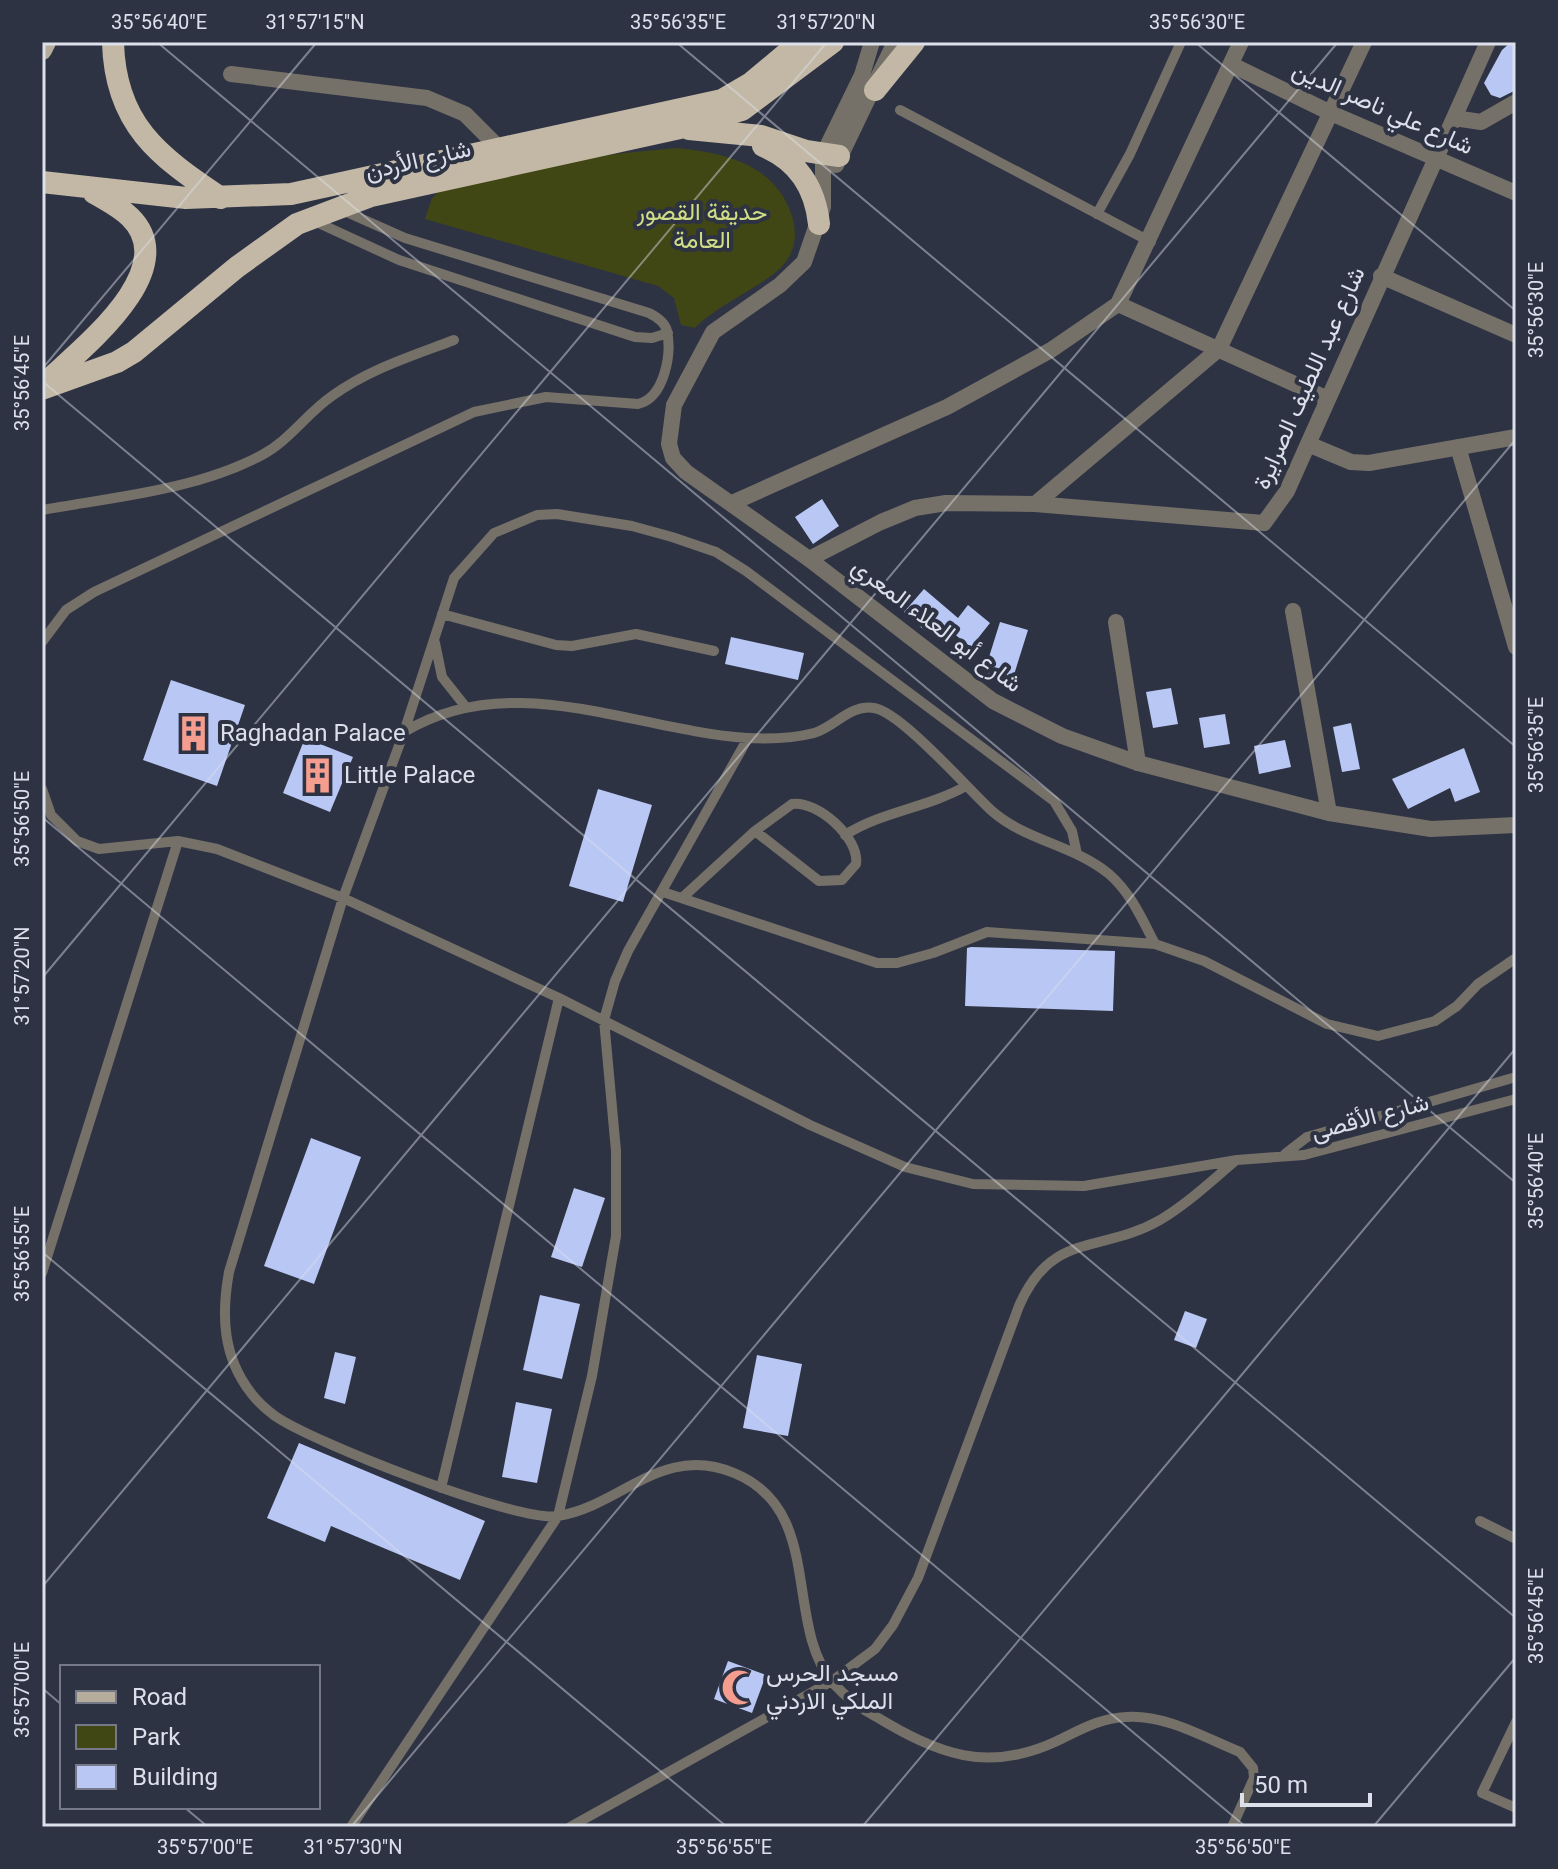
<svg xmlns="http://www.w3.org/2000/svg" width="1558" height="1869" font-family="Roboto,Vazirmatn,sans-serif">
<rect width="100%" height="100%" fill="#2e3344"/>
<path fill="#404614" d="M677,148c48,5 98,16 115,68 5,16 4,33 -7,47 -15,20 -67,41 -90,65l-14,-3 -7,-27 -16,-12 -233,-67 7,-21 14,-13 168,-31z"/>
<path fill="#b9c7f5" d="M1511,42h5v48l-16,8 -9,-3 -7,-12 18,-33z
M822,499l17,27 -26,18 -18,-27z
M924,589l34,29 10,-13 22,18 -19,24 -36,-28 -10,12 -21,-19z
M1000,622l28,8 -16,51 -28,-8z
M731,637l73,16 -6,27 -73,-16z
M171,680l74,25 -28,81 -74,-26z
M1171,688l7,36 -25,4 -7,-36z
M1225,714l5,30 -26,4 -5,-30z
M1351,723l9,46 -18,3 -9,-45z
M305,738l48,19 -23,55 -47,-19z
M1285,740l6,27 -32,7 -5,-28z
M1464,748l16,44 -25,10 -5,-14 -42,21 -16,-30z
M598,789l54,16 -29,97 -54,-16z
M971,947l144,4 -2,60 -148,-5 2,-58z
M311,1138l50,19 -47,127 -50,-18z
M574,1188l31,10 -23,69 -31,-10z
M540,1295l40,9 -18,75 -39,-9z
M1185,1311l22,8 -11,29 -22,-8z
M335,1352l21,5 -11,47 -21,-6z
M757,1355l45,9 -14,72 -45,-8z
M516,1402l36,7 -15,74 -35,-6z
M299,1443l186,78 -25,59 -129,-54 -6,16 -58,-24z
M728,1661l38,14 -14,38 -38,-14z"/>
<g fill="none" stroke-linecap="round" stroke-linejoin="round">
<path stroke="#757068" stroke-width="10" d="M900,110l251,132
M1097,214l33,-60 51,-112
M312,220l87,40 236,77 17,1 16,-5
M42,510c73,-13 154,-20 220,-55 28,-15 44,-41 70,-59 37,-27 80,-40 122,-56
M442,614l114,31 16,1 64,-12 78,17
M42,642l24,-32 28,-18 380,-180 72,-15 92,7c26,-6 34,-49 29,-73 -2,-9 -10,-14 -18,-18l-244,-75 -63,-28
M435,643l7,34 23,29
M404,732c108,-65 229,-2 343,6 20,1 48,0 67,-5 21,-6 36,-29 60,-25 27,4 94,81 118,103 34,30 82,34 117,63 22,19 33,45 46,70
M42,789l9,26 26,26 22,8 79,-8 39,8 126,49 216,100 251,127 95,42 68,17 111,2 153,-26 67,-5 212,-56
M845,835c38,-24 82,-27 121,-49
M1077,854l-5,-23 -18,-30 -308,-230 -30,-19 -44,-15 -40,-11 -75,-12 -20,1 -43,18 -40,45 -50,154 -61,166 -114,374c-8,44 -6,85 22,121 6,8 16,17 24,23 37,26 243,107 283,100 63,-10 104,-73 176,-43 91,37 49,150 99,210 12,13 27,25 42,33 63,38 112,58 182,25 23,-11 43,-23 69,-24 39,-3 79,21 114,35l13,16 1,10 -22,49
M663,892l214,71h20l36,-10 54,-21 168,12 49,17 123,63 51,12 57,-15 22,-15 21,-22 38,-26
M682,898l73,-67 37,-27c25,-4 68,34 64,60l-14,16 -23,1 -64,-50
M1285,1154l22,-17 209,-60
M42,1273l136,-432
M441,1488l118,-490
M1480,1521l36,18
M1516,1722l-34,71 34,15
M351,1827l207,-311 34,-140 24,-140v-85l-12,-131 11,-39 13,-30 120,-213
M570,1827l262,-146 43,-32 18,-24 25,-47 101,-272c33,-76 82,-52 141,-86 27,-16 50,-38 74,-58"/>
<path stroke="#757068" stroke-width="16" d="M1232,65l101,49 183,79
M231,74l196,24 38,16 32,32
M1454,118l27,4 35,-20
M1381,276l135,59
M1118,304l210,95
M1308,444l43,18 18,1 147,-26
M1458,447l58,200
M732,503l215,-96 104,-57 67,-46 123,-262
M1035,504l184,-155 145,-307
M809,559l72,-37 34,-14 31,-5 89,1 229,19 23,-32 201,-449
M1293,611l36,202
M1116,622l22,141"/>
<path stroke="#757068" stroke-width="16" d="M872,42l-10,33 -39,80v52l-19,55 -24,23 -67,47 -39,73 -5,39 4,14 13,14 123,87 184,142 69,35 76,27 191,50 102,16 85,-4
M836,165l59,-123"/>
<path stroke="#b6ac9b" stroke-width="20" d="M42,50l4,-8"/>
<path stroke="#c3b8a5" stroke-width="22" d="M113,42c2,82 45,114 108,156
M875,90l39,-48
M689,129l72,7 45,15 33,5
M763,146c35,15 52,41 56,78
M42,182l144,16 105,-4 431,-94 29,-17 49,-41
M43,385c34,-33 142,-114 87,-168 -10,-10 -24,-17 -36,-24
M42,389l75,-27 17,-10 103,-85 60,-43 74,-28 309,-68 62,-18 91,-68"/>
</g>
<path fill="none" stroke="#dce0eb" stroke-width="2" stroke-opacity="0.45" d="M157,42l1359,1141M676,42l840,705M1195,42l321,269M42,369l275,-327M42,381l1474,1237M42,817l1204,1010M42,978l785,-936M42,1252l685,575M42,1587l1296,-1545M42,1688l20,17M184,1807l24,20M351,1827l1165,-1388M862,1827l654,-779M1373,1827l143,-170"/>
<defs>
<symbol id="building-bare" viewBox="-9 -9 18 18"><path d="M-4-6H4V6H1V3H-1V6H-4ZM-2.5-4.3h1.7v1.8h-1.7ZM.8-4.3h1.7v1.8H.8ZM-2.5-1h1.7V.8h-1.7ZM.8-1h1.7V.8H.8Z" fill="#f59d8e" stroke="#2e3344" stroke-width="2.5" paint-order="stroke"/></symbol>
<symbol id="mosque-bare" viewBox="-9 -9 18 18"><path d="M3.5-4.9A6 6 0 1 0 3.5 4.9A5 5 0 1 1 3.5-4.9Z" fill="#f59d8e" stroke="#2e3344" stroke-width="2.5" paint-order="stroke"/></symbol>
</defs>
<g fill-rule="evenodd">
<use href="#building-bare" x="168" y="708" width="51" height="51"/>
<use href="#building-bare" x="292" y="750" width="51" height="51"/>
<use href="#mosque-bare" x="714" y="1662" width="51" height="51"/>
</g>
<g text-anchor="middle" stroke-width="8" stroke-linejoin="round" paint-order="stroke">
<g font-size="24" fill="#dce0eb" stroke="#2e3344">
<text transform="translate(1383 108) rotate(24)" y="8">شارع علي ناصر الدين</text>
<text transform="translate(418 160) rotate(-13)" y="8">شارع الأردن</text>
<text transform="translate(1309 378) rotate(-66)" y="8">شارع عبد اللطيف الصرايرة</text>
<text transform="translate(937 625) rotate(37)" y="8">شارع أبو العلاء المعري</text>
<text transform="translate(1370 1117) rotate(-15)" y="8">شارع الأقصى</text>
</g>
<g font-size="24" fill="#d1de85" stroke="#2e3344">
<text x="702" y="220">حديقة القصور<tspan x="702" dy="28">العامة</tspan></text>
</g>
<g font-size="24" fill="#dce0eb" stroke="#2e3344" text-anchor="start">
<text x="220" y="741">Raghadan Palace</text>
<text x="344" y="783">Little Palace</text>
<text x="766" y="1681">مسجد الحرس<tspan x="766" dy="28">الملكي الاردني</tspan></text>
</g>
</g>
<rect width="1558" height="1869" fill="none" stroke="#2e3344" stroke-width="88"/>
<rect x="60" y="1665" width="260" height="144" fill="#2e3344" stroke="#747887" stroke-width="2"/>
<rect x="76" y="1691" width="40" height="12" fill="#b6ac9b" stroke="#747887" stroke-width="2"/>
<text x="132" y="1705" font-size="24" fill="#dce0eb">Road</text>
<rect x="76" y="1725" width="40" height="24" fill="#404614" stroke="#747887" stroke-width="2"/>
<text x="132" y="1745" font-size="24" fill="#dce0eb">Park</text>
<rect x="76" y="1765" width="40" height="24" fill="#b9c7f5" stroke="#747887" stroke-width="2"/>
<text x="132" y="1785" font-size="24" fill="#dce0eb">Building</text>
<path d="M1242 1793v12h128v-12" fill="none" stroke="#dce0eb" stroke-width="4"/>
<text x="1254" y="1793" font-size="24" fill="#dce0eb" stroke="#2e3344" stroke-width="6" paint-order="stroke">50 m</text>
<rect x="44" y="44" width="1470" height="1781" fill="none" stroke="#dce0eb" stroke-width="3"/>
<g font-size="20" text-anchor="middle" fill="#dce0eb">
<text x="159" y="29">35°56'40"E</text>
<text x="315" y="29">31°57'15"N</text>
<text x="678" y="29">35°56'35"E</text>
<text x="826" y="29">31°57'20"N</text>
<text x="1197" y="29">35°56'30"E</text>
<text transform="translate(1536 310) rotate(-90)" y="7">35°56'30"E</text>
<text transform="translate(22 383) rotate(-90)" y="7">35°56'45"E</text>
<text transform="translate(1536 745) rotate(-90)" y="7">35°56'35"E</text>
<text transform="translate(22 819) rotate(-90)" y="7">35°56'50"E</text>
<text transform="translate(22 976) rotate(-90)" y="7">31°57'20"N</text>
<text transform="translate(1536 1181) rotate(-90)" y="7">35°56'40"E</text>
<text transform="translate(22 1254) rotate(-90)" y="7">35°56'55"E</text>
<text transform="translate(1536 1616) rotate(-90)" y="7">35°56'45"E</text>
<text transform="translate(22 1690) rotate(-90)" y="7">35°57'00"E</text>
<text x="205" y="1854">35°57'00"E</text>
<text x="353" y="1854">31°57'30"N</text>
<text x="724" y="1854">35°56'55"E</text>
<text x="1243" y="1854">35°56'50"E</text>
</g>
</svg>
